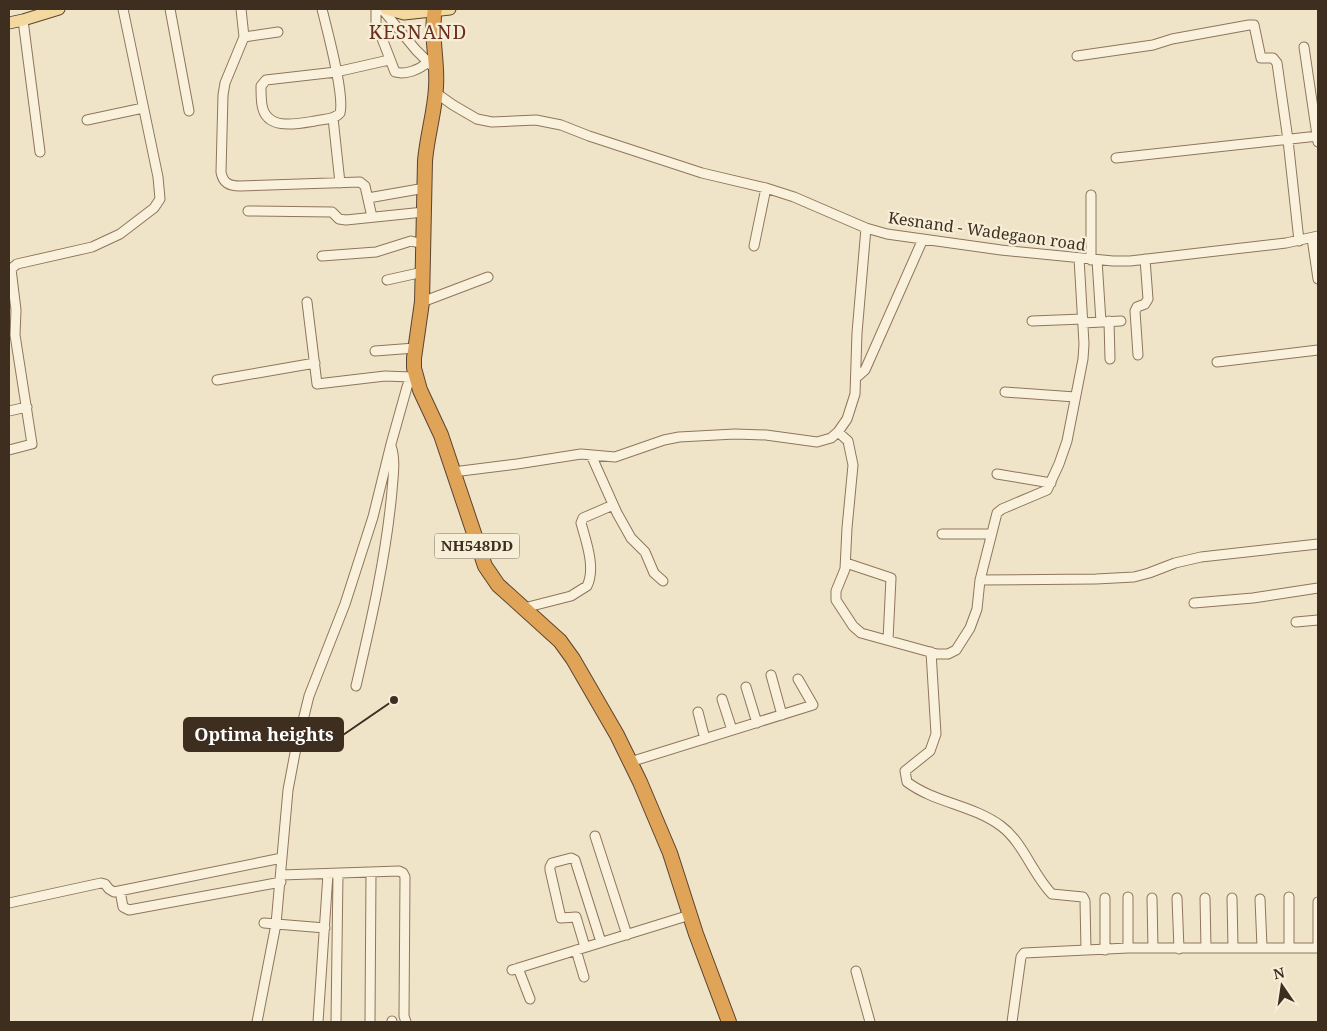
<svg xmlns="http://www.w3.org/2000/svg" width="1327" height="1031" font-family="'Noto Serif',serif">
<rect width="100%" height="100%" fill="#f0e4c8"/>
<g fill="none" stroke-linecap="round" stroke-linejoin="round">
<defs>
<path id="minor" d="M170,9l19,102
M241,9l3,28 -19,46 -2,12 -2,77c2,11 8,14 19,14l120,-4 5,4 7,31
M322,9c5,21 23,86 18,104 -6,7 -17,6 -25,8 -18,3 -49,10 -53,-16 -1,-6 -1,-13 -1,-19l5,-6 70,-8 53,-12
M376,9v14l19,49c11,3 24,-2 33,-10
M382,9l34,41 15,15
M23,20l17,132
M244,37l34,-5
M1304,47l14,95
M1077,56l76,-11 19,-6 77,-14h5l7,33h12l4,5 11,77 11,101
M436,93l17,12 24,14 15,3 44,-2 25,5 28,11 113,37 64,15 28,9 72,31 21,6 114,16 112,11h17l156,-18 32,-7
M333,118l7,65
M87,120l56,-12
M1116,158l202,-22
M1091,195v65
M368,198l57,-10
M248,211l84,1 7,7 7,1 78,-8
M1312,238l6,41
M754,246l12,-58
M322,256l54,-4 35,-11 12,3
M1097,260l4,62
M387,280l36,-8
M307,302l10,82 68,-8 26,1
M422,302l66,-25
M1032,321l51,-2
M1109,321l1,38
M1083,323l38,-2
M375,351l40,-3
M1138,355l-3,-44 2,-4 8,-3 3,-5 -3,-40
M1217,362l101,-12
M856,378l9,-8 58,-131
M217,380l98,-17
M1005,392l70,5
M9,411l18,-4
M838,432l10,9 5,24 -6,63 -2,41 -9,22v9l17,26 8,7 76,21h11l8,-4 14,-22 7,-19 3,-29 17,-67 5,-4 45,-19 12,-26 8,-23 16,-82 1,-15 -5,-86
M9,450l23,-6 -17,-109 1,-25 -5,-41 6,-5 75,-17 28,-13 34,-26 6,-9 -2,-22 -35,-168
M591,455l26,58 14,25 14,14 9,21 9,8
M453,472l64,-8 64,-10 34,3 49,-17 15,-3 56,-3 31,1 51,7 14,-4 7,-6 9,-13 8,-25 2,-61 9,-105
M997,474l54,9
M942,534h49
M846,563l45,15 -3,62
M980,580l116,-1 38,-2 15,-4 26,-10 26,-6 117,-13
M1194,603l59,-5 65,-10
M524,608l47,-12 16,-10c9,-18 -1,-45 -6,-63l2,-5 30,-13
M1296,622l22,-2
M931,652l5,82 -6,17 -25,20 2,11c28,21 66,23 94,44 22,16 32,49 51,68l31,3 2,4 1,49
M771,675l11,40
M356,686c15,-64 30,-129 36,-195 1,-15 4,-31 -1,-45
M746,687l11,36
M722,699l10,31
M698,712l7,27
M630,762l183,-57 -15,-26
M595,836l32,99
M281,875l118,-4 4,2 2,4 -1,139 2,6
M120,891l3,16 6,3 152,-28
M1128,897v51
M1289,897v51
M1105,898v52
M1152,898l1,50
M1177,898l2,51
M1205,898l1,50
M1232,898l1,49
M1260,899l2,48
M1318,902v46
M9,903l92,-20 4,1 4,5 5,3 168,-34
M264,923l61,5
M585,947l-9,-30 -15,1 -11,-48v-3l2,-4 19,-5 4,2 26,82
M576,950l8,27
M518,968l12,31
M512,970l178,-55
M856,971l14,51
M370,1021l1,-148
M392,1021v1
M257,1022l19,-98 12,-134 7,-37 14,-57 36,-92 28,-87 18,-73 16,-57 7,-19
M318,1022l10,-148
M336,1022l2,-148
M1012,1022l9,-65 3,-4 104,-5h190"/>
<path id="major" d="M386,9l18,5 46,-5
M9,23l14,-3 36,-11"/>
<path id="highway" d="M435,9c-5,26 3,52 1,78 -1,24 -9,49 -11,74l-3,141 -8,56v10l6,22 21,45 44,131 13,19 62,56 13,18 44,76 23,47 30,71 26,81 33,88"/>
</defs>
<use href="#minor" stroke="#8d765c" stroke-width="11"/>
<use href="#major" stroke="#5b4430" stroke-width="13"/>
<use href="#highway" stroke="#5b4430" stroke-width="16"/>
<use href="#minor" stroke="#faf1dc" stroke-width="9"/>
<use href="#major" stroke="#f3d9a0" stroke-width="11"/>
<use href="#highway" stroke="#e0a458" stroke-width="14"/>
</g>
<g text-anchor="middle" stroke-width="4.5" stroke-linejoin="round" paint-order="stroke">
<rect fill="#f7eed8" stroke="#756857" stroke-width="1" x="434.5" y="533.5" width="85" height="25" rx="4"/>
<g font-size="15" font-weight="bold" fill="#3d2e20">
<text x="477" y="551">NH548DD</text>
</g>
<g font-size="16" fill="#3d2e20" stroke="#f7eed8">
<text transform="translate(987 231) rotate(8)" y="6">Kesnand - Wadegaon road</text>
</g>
<g font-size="19" letter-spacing="1" fill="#6b2e1e" stroke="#f7eed8">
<text x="418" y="39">KESNAND</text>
</g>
</g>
<path fill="none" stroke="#3d2e20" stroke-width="2" d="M394 700L343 735"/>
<circle fill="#3d2e20" stroke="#f7eed8" stroke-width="2" cx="394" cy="700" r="5"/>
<rect fill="#3d2e20" stroke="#3d2e20" stroke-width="2" x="184" y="718" width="159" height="33" rx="5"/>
<g font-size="18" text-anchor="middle" font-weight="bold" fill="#fff">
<text x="264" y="741">Optima heights</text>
</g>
<rect width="1327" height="1031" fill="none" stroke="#3d2e20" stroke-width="20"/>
<g transform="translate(1282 986) rotate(347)" stroke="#f7eed8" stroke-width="4" paint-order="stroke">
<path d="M0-4L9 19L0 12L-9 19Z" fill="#3d2e20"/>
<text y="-8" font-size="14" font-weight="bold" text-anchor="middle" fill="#3d2e20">N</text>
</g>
</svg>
